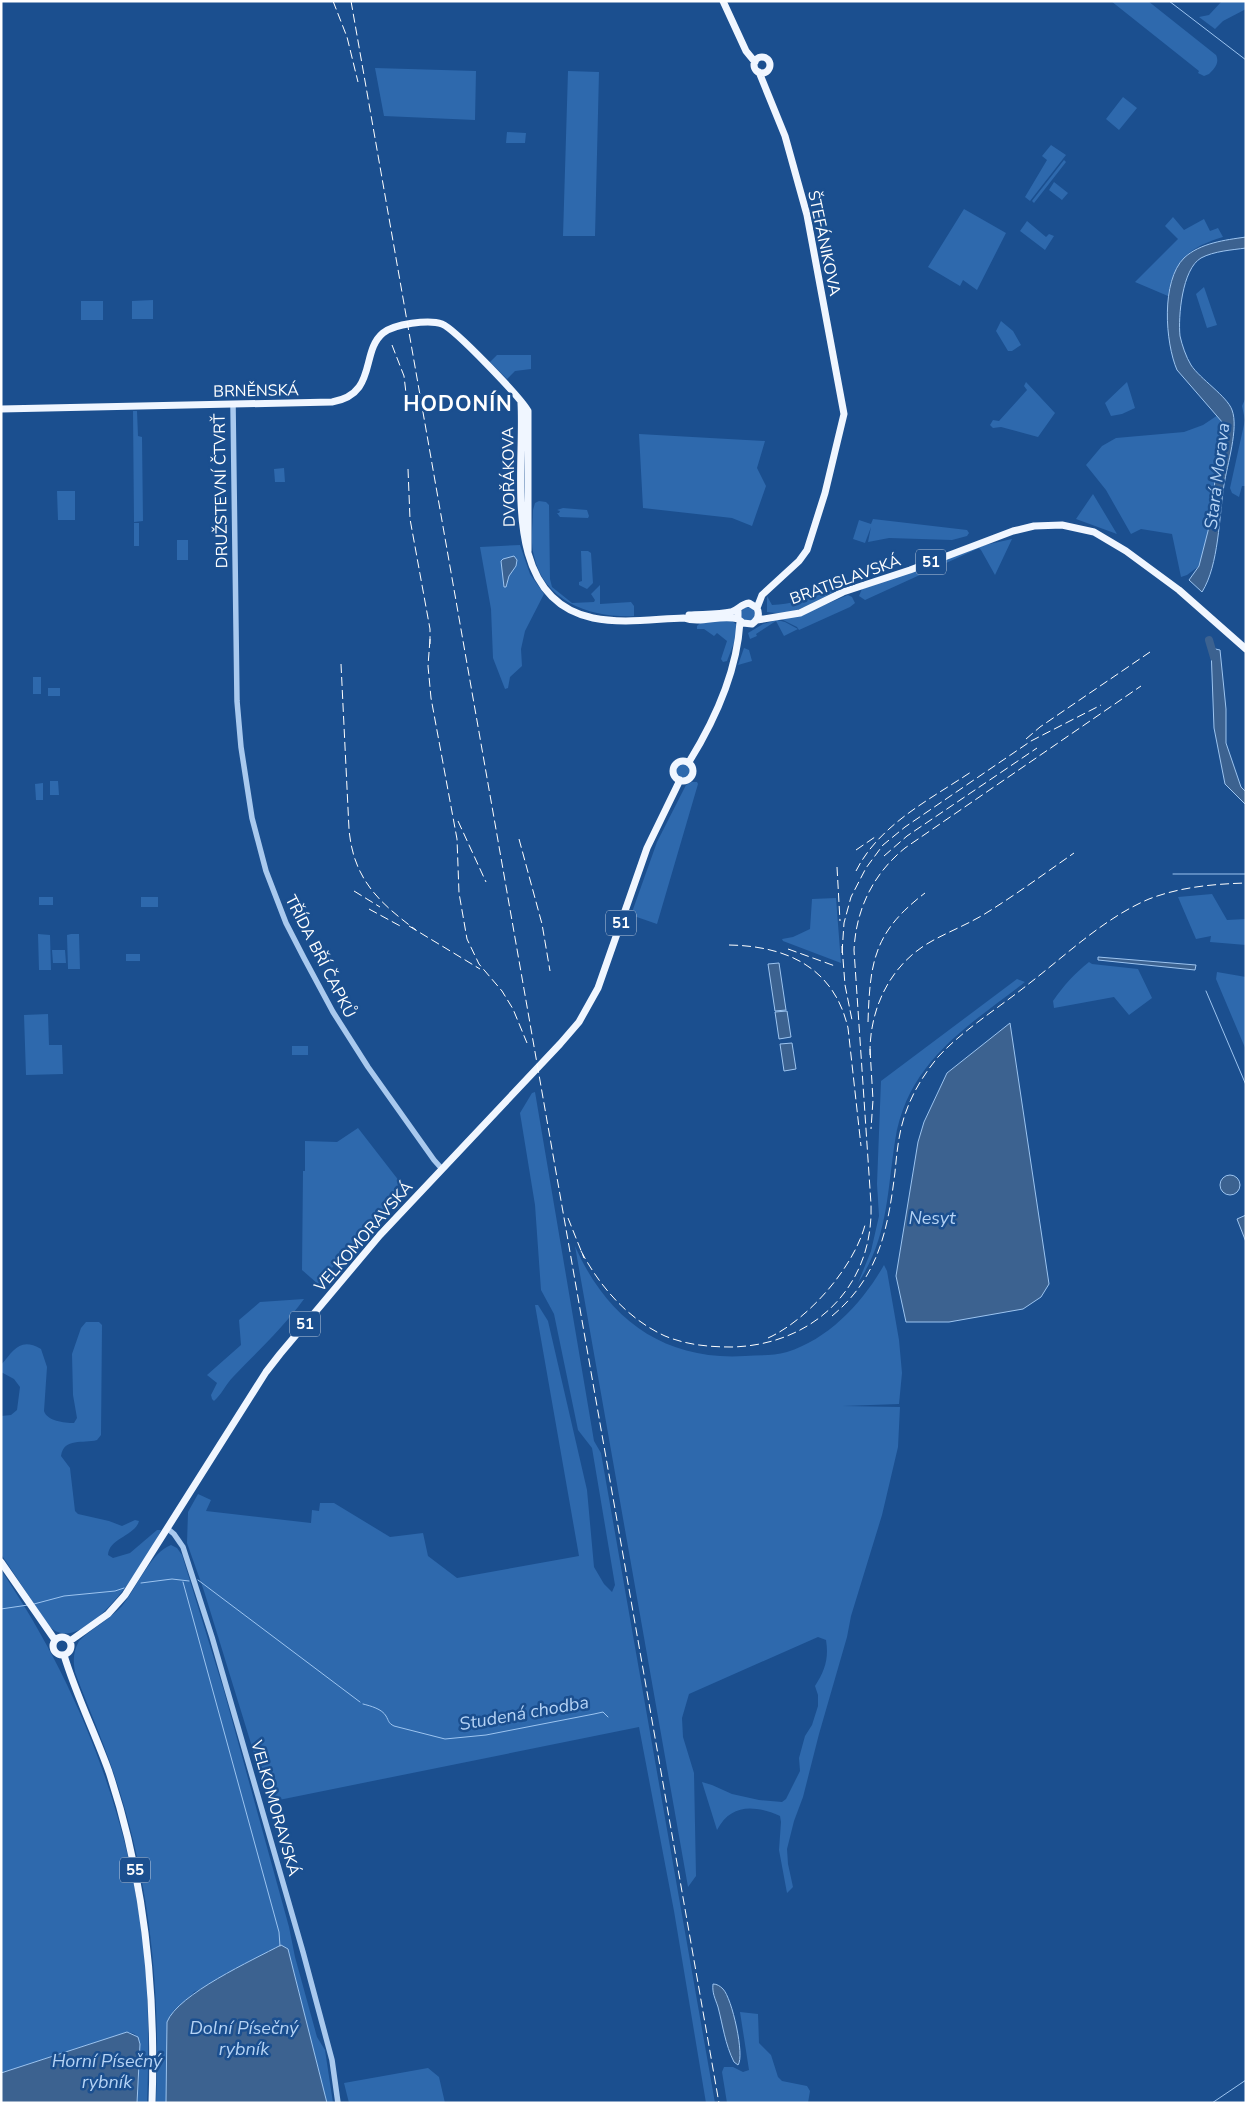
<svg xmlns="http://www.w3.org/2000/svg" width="1247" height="2104" font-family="'Nunito Sans',sans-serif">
<rect width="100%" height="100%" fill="#1b4f8f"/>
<path fill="#2e69ad" d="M1111,1h37l68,54c4,8 -2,14 -7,19l-5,2 -6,-3 1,-2z
M1222,1h24v8l-23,12 -8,8 -16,-12 10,-2z
M375,68l101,3 -1,49 -91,-4z
M568,71l31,1 -4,164h-32z
M1123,97l14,11 -18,22 -13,-11z
M507,132l19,1 -1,10h-19z
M1051,145l15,10 -36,46 -5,-4 22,-37 -5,-4z
M1064,160l2,2 -32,41 -2,-2z
M1054,182l14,11 -6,7 -13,-10z
M964,209l42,24 -29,57 -14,-10 -3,6 -32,-19z
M1173,217l11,13 20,-11 6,12 8,-3 5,9c-33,10 -50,23 -55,59l-33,-14 43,-43 -13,-13z
M1027,221l19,16 3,-3 5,2 -9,14 -25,-19z
M1204,287l13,38 -10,3 -11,-34z
M153,300v19h-21v-18z
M81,301h22v19h-22z
M1001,321l12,10 8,14 -9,6h-4l-12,-20z
M497,355h34v14l-16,2 -8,8 -17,-17z
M1026,382l29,31 -17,24 -37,-10 -8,1 -3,-3 3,-5 6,1 28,-31 -3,-4z
M1127,382l8,26 -13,6 -11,2 -6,-13z
M1246,397v89h-4l-3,11 -7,-4 -2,-5 15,-68 -3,-14z
M137,411l1,25 4,1 1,84 -9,1 -1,-111z
M1218,415l4,5 1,8 -12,73 -3,30 -5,22 -4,13 -12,9 -6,2 -9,-43 -31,-5 -10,5 -25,-44 -20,-25 16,-19 14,-8 68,-6 19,-7z
M639,434l126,7 -8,27 9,18 -14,40 -20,-8 -89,-10z
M284,468l1,14h-10l-1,-13z
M57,491h18v29h-17z
M1093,494l24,40 -41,-15z
M539,501l7,1 3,3 1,74 2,8 20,16 22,-1 1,-2 -4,-6 9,-9v19l31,-2 3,4v10c-41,2 -90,-13 -100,-60 -4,-14 -1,-31 -1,-46l2,-7z
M563,508l24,2 2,6 -1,2 -28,-1 -3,-4h2l1,-2 -3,-1z
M873,519l94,11 2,3 -2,3 -15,4 -63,-2 -21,4 3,-15 -6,16 -12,-4 6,-19 12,4z
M134,523h5v23h-5z
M1012,539l-17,36 -14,-25 -2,-2 -114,52 -6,-4 3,-7 123,-44z
M177,540h11v20h-11z
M520,545l10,29 14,20 -19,37 -4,18 1,17 -12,11 -2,11 -3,1 -12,-31 -2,-49 -11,-62z
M581,551h7l3,2 2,30 -6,6 -8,-4v-3l3,-1z
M843,583l-3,6c-26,12 -43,28 -73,23v-16l5,9c18,-1 35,-5 51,-12v-1z
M848,595l4,2 3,6 -5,4 -51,23 -2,-3 -16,-8 24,-6z
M741 614a7 7 0 1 1 14 0a7 7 0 1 1-14 0Z
M731,620l6,5v10l-10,26 -4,1 -2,-3 6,-18 -10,-8 -3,3 -10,-7h-7v-3l4,-4z
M777,620l8,2 13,7 -14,7 -8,-15 -20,13 1,2 -7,3 -2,-6 15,-9z
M744,648l5,2 3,11 -14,4z
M33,677h8v17h-8z
M48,688h12v8h-12z
M675 771a8 8 0 1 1 16 0a8 8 0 1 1-16 0Z
M50,781h8l1,14h-9z
M692,782h5l1,2 -41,140 -26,-9 26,-73 29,-57z
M43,783v17h-7l-1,-16z
M1212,894l15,26 19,-1v26l-36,-3 1,-6 -15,3 -18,-42z
M39,897h14v8h-14z
M141,897h17v10h-17z
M836,898l5,65 -58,-22 -1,-2 11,-2 17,-8 2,-30z
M38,934l12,1 1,35h-12z
M71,934h8l1,35h-12l-1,-34z
M52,950h13l1,13h-13z
M126,954h14v7h-14z
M1089,962l3,2 46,5 14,29 -23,17 -15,-18 -60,11 -1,-7c10,-15 22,-28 36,-39z
M1217,972l29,5v73l-30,-71z
M1017,979l8,3c-58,45 -118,80 -130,159 -8,52 -7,97 -37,142l13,-32 8,-35 -2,-32 4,-103z
M48,1014l1,31h13l1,29 -37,1 -2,-60z
M292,1046h16v9h-16z
M535,1092l59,349 7,12 114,650h-9l-32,-192 -35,-184 -370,75 -65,-211 -17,-48 1,-31 10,-18 13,6 -5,11 105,12 1,-13 7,1 1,-8h14l56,34 33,-4 5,23 29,22 122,-22 -44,-251h3l10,16 39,169 7,77 10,17 8,8 3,-7 -23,-137 -14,-18 -24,-116 -13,-24 -6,-85 -15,-92 12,-20z
M358,1128l45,58 -85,98 -16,-14 1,-99h2v-30l32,1z
M575,1246c32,73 89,115 170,110 15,-1 28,0 42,-4 42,-13 76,-50 97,-87l3,6 12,69 3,33 -3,31 -56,2 57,1 -2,40 -16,68 -31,101 -4,21 -28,97 -16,63 -9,24 -7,28 1,15 5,23 -6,6 -8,-43 2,-28 -1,-6c-25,-11 -49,-13 -63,14l-15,-48 10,3 20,9 27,6 23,2 4,-3 14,-28 -1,-13 6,-22 7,-11 6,-19v-11l-3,-9c10,-15 14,-28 11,-46l-8,-3 -129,57 -7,24 1,19 11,36 2,103 -8,11z
M304,1299c-21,29 -46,52 -71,78 -7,7 -11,17 -19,24l-2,-2 -1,-4 6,-12 -10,-8 34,-30 -2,-25 21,-18z
M86,1322h13l3,3 -1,110 -4,5c-14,4 -33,-3 -36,16l9,12 5,43 3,3 31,7 13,5 13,-6 4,1c-4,15 -30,17 -31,34l5,3 17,-5 27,-23h4c-11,26 -78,134 -113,95l-47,-71v-138l10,-1 6,-5 3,-23 -6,-8 -13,-7v-7c13,-15 19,-28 40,-16l6,18 -3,44c3,10 20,12 30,12l3,-5 -4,-23 -1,-41 9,-26z
M171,1545l6,3 5,7 42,136 65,236 6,30 22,80 8,13 8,53h-6l-39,-154 -94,43 -12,13 -8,5 -7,12 -1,81h-10c5,-113 -6,-224 -43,-332 -11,-33 -26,-66 -38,-99 -2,-12 -2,-20 4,-31 13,-13 30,-21 43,-35 14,-17 29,-54 49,-61z
M1,1570c75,111 126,238 142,371 6,54 6,108 4,162h-10l3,-59c-2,-9 -5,-11 -13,-12l-126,41z
M740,2012l18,2 1,29 12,12 7,22 4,4 25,5 3,5 -2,12h-81l-5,-31 2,-5h9l10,5 6,-2z
M428,2068l11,9 6,26h-96l-5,-20z"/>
<path fill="#3c6290" stroke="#9cc4f0" d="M1246,237v11c-14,2 -32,3 -45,10 -19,11 -23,59 -21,78 2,9 6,21 11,29 9,14 36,31 41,45 7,18 -5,55 -8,75 -5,31 -5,80 -22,107l-13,-12 10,-14 9,-35 15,-108 -46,-53c-12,-28 -16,-89 7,-112 16,-15 41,-18 62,-21z
M514,556l3,4 -1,6 -7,10 -3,11h-2l-3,-26 2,-2z
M1211,648l9,2 6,59v34l15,44 5,5v13l-21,-21 -11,-56z
M1098,957l98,8 -1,5 -97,-10z
M779,963l7,47 -11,1 -7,-47z
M787,1011l4,26 -12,2 -4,-27z
M1010,1023l39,261 -8,13 -18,12 -74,13h-43l-10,-46 22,-134 6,-20 23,-49z
M792,1043l4,26 -12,2 -4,-27z
M1220 1185a10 10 0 1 1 20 0a10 10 0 1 1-20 0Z
M1246,1215v27l-9,-23z
M281,1945l7,4 39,154h-161l1,-81c11,-28 86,-62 114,-77z
M713,1984c4,0 7,2 10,5 9,9 22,67 15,76l-4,-3c-9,-18 -11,-36 -16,-55 -3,-9 -6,-14 -5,-23z
M127,2032l11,5 2,7 -3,59h-136v-30z"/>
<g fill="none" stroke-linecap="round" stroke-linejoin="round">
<path stroke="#9cc4f0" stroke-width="1" d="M1169,1l77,59
M1173,874h73
M1206,991l40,94
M198,1580l162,122
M183,1582l96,350 1,14
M141,1583l31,-4 17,2
M34,1604l30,-8 51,-5 9,-3
M1,1609l27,-4
M363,1704c8,2 19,5 23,12 3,5 2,7 8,10l51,13 41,-4 108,-21 9,-2 5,5
M1212,2103l34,-23"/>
<path stroke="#3c6290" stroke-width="8" d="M1209,640l5,17"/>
<path stroke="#a9c9ee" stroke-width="5.5" d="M233,405l4,296 4,46 11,71 14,53 20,52 18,35 29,54 35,55 66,93 8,9
M168,1529l6,5 9,13 29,90 91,315 29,108 6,43"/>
<path stroke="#f0f6ff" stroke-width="7" d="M723,1l23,50 9,11
M754 65a8 8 0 1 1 16 0a8 8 0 1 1-16 0Z
M521,403c4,69 -22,195 72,215 29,6 61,1 91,0 17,6 37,-4 54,1
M1,409l331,-7c46,-8 28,-50 51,-69 11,-9 46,-14 59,-9 13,5 79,74 86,87v140
M757,608l5,-13 37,-34 8,-11 18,-57 19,-79 -37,-199 -22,-79 -26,-64
M689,615c13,-1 29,0 42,-3 7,-2 10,-8 18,-9l8,5c3,7 1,12 -5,16l-9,-1 -5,-4v-10
M757,620l43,-7 43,-21 67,-22 103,-39 21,-5 28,-1 32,7 32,19 53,39 67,59
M673 771a10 10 0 1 1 20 0a10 10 0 1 1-20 0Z
M689,762c26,-42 48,-91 51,-140
M1,1562l54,78
M53 1646a9 9 0 1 1 18 0a9 9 0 1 1-18 0Z
M70,1641l38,-27 17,-19 141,-223 14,-18 100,-119 180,-191 19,-22 19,-34 49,-140 33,-68
M64,1655c12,40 31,78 45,117 36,108 47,218 43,331"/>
<path stroke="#fff" stroke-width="1" stroke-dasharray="9 4" stroke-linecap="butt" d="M333,1l14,36 11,45
M351,1l368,2102
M392,345l12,31 3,26
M408,469l2,50 20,110v15
M430,639l-2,27 3,32 26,141 2,54 8,46 12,25 23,27 11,18 14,34
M341,664l8,165c4,49 29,73 67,101
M1026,739l14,-12 110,-75
M458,821l28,61
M519,839l23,85 8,47
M856,850l19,-13
M884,856l23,-20 130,-88
M837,867l3,54
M856,871c23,-46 73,-71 115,-99
M354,891l26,16
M369,909l33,18
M409,926l71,43
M729,945c57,1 105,22 119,83l13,118
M842,946l3,39 7,35
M788,949l47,17
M842,953l2,-30 7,-26 15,-29 17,-23 22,-18 126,-86 70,-36
M868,1022c2,-61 6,-90 57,-129
M870,1049l3,51 -2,29
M870,1055c-1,-46 20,-91 62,-114 16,-9 34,-16 51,-26 31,-19 61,-41 91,-62
M568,1218l16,40
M581,1251c19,36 47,68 84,85 22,9 44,11 67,11 81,-2 142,-60 139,-143l-17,-254c2,-41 19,-76 51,-102l236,-162
M832,1316c47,-39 56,-87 63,-144 2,-21 4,-43 12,-63 7,-19 18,-36 31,-52 25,-27 59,-48 88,-71 39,-30 78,-68 123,-87 31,-12 64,-15 97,-16
M768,1338c40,-18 86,-71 97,-113"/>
</g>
<g text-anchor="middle" stroke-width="5" stroke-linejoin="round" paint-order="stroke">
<g fill="#1b4f8f" stroke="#bbcadd" stroke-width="1">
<rect x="916" y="549.5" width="30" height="25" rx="4"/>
<rect x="606" y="910.5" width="30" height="25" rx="4"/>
<rect x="290" y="1311.5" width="30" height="25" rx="4"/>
<rect x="120" y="1857.5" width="30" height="25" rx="4"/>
</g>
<g font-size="15" font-weight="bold" fill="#fff">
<text x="931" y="567">51</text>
<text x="621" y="928">51</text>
<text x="305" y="1329">51</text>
<text x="135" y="1875">55</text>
</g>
<g font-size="16" fill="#fff" stroke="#1b4f8f">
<text transform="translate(825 243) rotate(78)" y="6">ŠTEFÁNIKOVA</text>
<text transform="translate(256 390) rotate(-1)" y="6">BRNĚNSKÁ</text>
<text transform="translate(508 477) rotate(-91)" y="6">DVOŘÁKOVA</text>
<text transform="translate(220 491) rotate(-91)" y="6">DRUŽSTEVNÍ ČTVRŤ</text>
<text transform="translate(845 579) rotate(-20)" y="6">BRATISLAVSKÁ</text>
<text transform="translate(321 956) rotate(63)" y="6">TŘÍDA BŘÍ ČAPKŮ</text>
<text transform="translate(363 1236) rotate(-49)" y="6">VELKOMORAVSKÁ</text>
<text transform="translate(276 1808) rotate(74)" y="6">VELKOMORAVSKÁ</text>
</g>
<g font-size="18" font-style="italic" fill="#b5d3f5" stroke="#1b4f8f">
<text transform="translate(1217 476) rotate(-83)" y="6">Stará Morava</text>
<text x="932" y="1224">Nesyt</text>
<text transform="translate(524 1713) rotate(-10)" y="6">Studená chodba</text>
<text x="244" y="2034">Dolní Písečný<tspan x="244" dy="21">rybník</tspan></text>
<text x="107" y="2067">Horní Písečný<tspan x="107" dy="21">rybník</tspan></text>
</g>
<g font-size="21" font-weight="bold" letter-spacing="1" fill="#fff" stroke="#1b4f8f">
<text x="458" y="411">HODONÍN</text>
</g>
</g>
<rect width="1247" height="2104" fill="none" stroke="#ffffff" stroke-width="5"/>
</svg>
